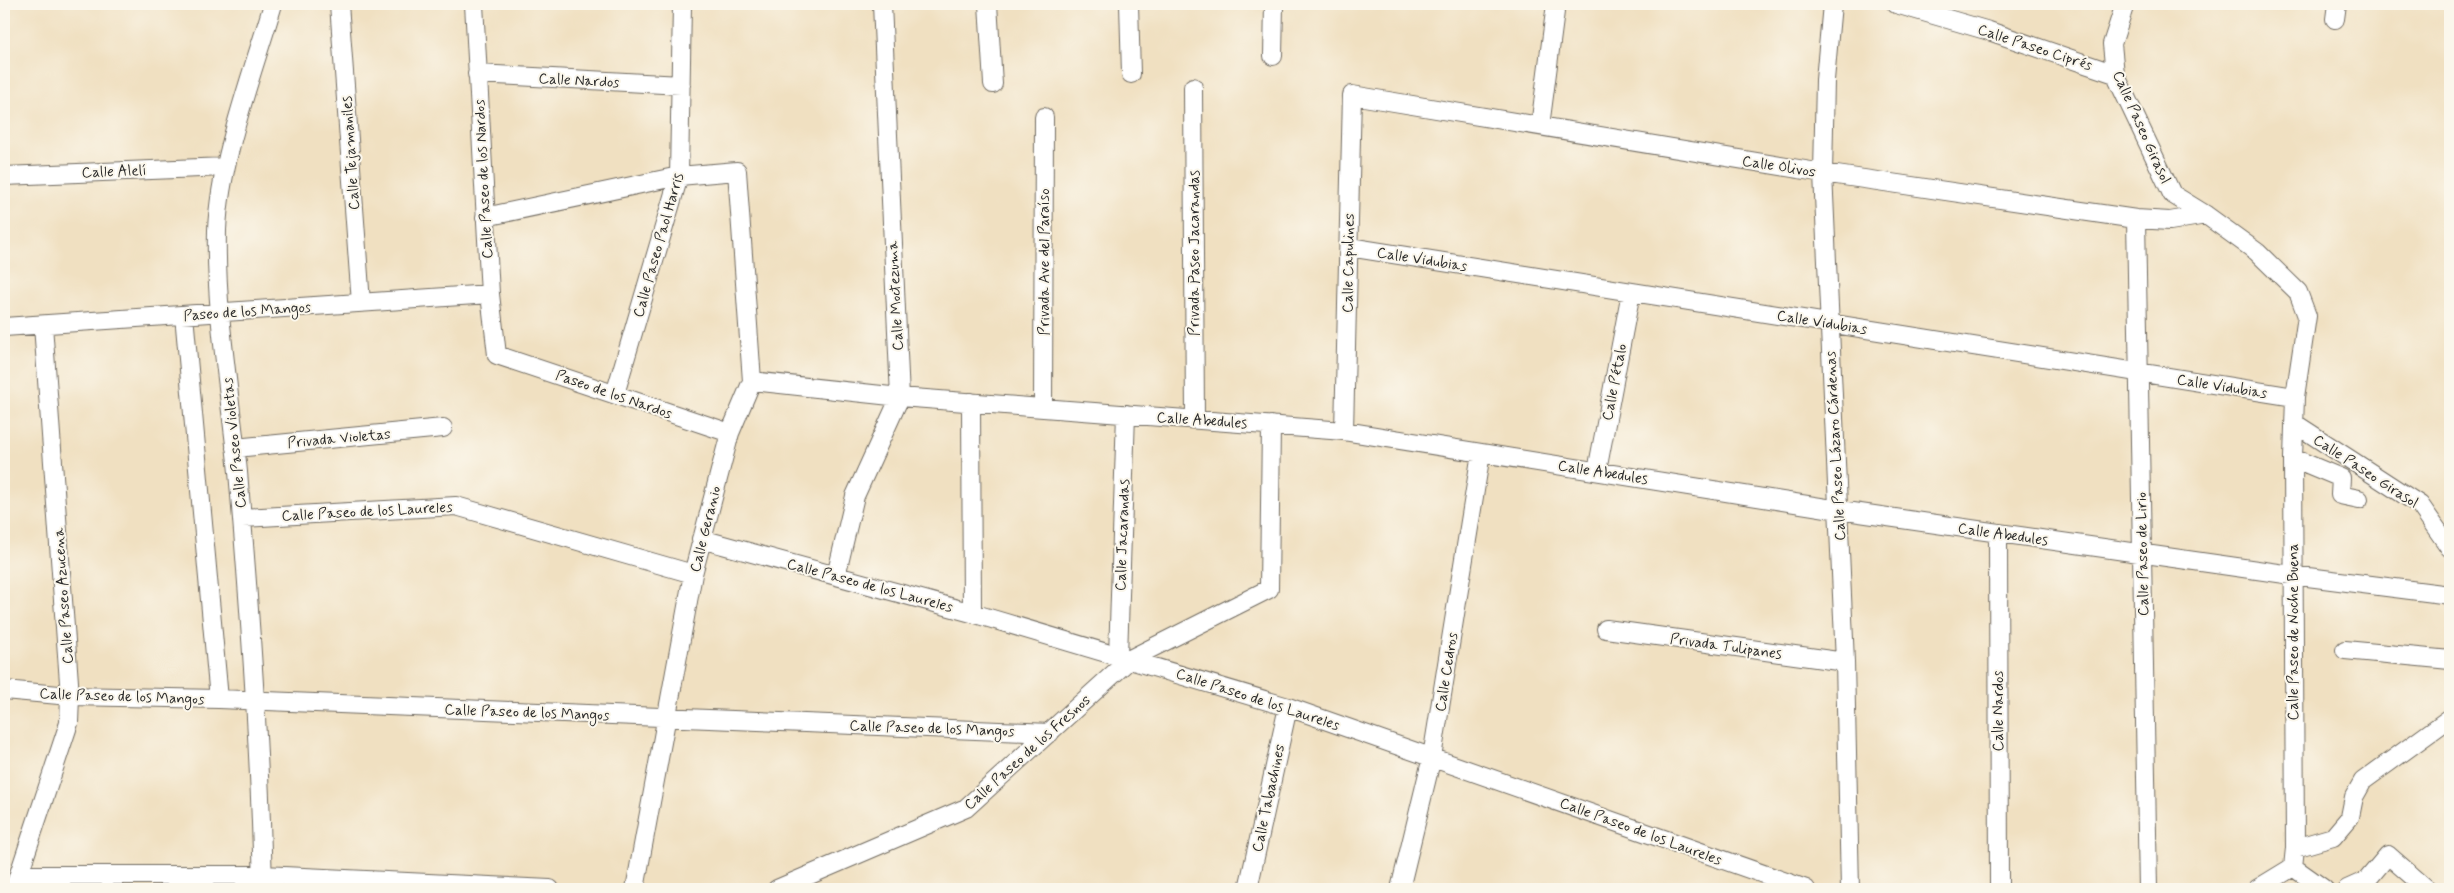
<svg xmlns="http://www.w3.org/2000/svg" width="2454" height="893" font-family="Mynerve,sans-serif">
<rect width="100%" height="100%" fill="#fbf7ec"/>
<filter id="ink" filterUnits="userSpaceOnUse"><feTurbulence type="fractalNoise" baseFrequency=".02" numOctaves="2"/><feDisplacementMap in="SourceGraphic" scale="10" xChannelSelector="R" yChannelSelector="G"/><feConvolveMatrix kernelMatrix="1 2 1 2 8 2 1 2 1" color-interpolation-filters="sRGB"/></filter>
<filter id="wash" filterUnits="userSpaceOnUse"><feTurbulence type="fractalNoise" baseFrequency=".0096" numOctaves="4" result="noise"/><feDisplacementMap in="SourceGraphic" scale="20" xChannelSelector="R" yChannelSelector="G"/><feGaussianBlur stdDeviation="1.12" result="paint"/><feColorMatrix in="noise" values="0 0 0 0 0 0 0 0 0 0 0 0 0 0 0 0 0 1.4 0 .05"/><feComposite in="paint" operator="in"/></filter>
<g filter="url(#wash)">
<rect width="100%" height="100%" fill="#f0e0c1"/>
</g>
<g filter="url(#ink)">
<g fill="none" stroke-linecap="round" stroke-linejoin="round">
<defs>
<path id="street" d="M339,4l22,299
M474,4l16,290 7,61 233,78
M988,4l5,80
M1129,4l2,70
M1832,4l-7,76 -2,93 22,489 5,227
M1896,4l93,27 126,43
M2125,4l-13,40 3,30 57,120 34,21 51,37 41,40 9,24 -12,81 -2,61 2,390 -2,19
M2335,19l2,-15
M1273,56l1,-52
M477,74l204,11
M1193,87l2,332
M1540,126l16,-122
M4,176l221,-9
M485,217l194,-41 58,-5 15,210 -22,52 -37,141 -58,315
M2136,219l12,670
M1349,247l946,150
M184,315l35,384
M4,327l486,-33
M752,381l148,16 444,34 495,79 453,65 158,20
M615,394l64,-218 3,-172
M971,402l1,211
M1043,408l1,-291
M2294,423l126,82 30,43
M1344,431l8,-336 471,78 313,46 34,2 36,-6
M235,448l208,-20
M2293,458l48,20 -1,17 19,4
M1597,471l34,-179
M242,518l214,-12 237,68
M1998,533l1,356
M701,539l271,74 316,94 518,182
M836,576l19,-80 45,-99 -18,-393
M1606,629l239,33
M2345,650l105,10
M1118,656l8,-242
M4,690l66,6 149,3 831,34
M2295,848l38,-11 17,-20 4,-20 9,-16 87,-63
M2293,867l31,22
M19,875h244l287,14
M14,889l55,-166 1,-27 -27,-371
M263,889c-3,-139 -13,-279 -25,-417 -8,-80 -23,-161 -21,-242 3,-72 36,-157 56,-226
M777,889l189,-81 164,-149 139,-70 2,-164
M1248,889l40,-182
M1400,889l32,-132 49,-304
M2257,889l36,-22
M2347,889l20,-9 21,-25 39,34"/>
</defs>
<use href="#street" stroke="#706a60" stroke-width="20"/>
<use href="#street" stroke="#fff" stroke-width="18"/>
</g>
</g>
<g text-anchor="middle" stroke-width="4" stroke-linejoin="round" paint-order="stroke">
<g font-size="15" fill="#2b2b2b" stroke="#fbf7ec">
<text transform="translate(2035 47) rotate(18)" y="5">Calle Paseo Ciprés</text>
<text transform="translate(579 80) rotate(3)" y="5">Calle Nardos</text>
<text transform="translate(2142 127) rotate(66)" y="5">Calle Paseo Girasol</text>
<text transform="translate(350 153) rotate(-94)" y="5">Calle Tejamaniles</text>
<text transform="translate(1779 166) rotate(9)" y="5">Calle Olivos</text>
<text transform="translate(114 171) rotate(-2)" y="5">Calle Alelí</text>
<text transform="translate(483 179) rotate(-93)" y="5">Calle Paseo de los Nardos</text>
<text transform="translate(658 245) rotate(-74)" y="5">Calle Paseo Paol Harris</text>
<text transform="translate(1194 253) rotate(-90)" y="5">Privada Paseo Jacarandas</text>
<text transform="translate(1422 259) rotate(9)" y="5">Calle Vidubias</text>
<text transform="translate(1044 262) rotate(-90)" y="5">Privada Ave del Paraíso</text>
<text transform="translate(1348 263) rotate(-89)" y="5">Calle Capulines</text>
<text transform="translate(895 296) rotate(-93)" y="5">Calle Moctezuma</text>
<text transform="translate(247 311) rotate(-4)" y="5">Paseo de los Mangos</text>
<text transform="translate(1822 322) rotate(9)" y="5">Calle Vidubias</text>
<text transform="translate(1614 382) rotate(-79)" y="5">Calle Pétalo</text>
<text transform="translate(2222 386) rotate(9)" y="5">Calle Vidubias</text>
<text transform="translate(614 394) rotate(19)" y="5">Paseo de los Nardos</text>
<text transform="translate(1202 420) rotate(4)" y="5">Calle Abedules</text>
<text transform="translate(339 438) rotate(-5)" y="5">Privada Violetas</text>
<text transform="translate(234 443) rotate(-96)" y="5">Calle Paseo Violetas</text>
<text transform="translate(1835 446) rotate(-93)" y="5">Calle Paseo Lázaro Cárdenas</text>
<text transform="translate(2366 471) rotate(33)" y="5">Calle Paseo Girasol</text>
<text transform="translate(1603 472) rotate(9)" y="5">Calle Abedules</text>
<text transform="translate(367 511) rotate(-3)" y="5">Calle Paseo de los Laureles</text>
<text transform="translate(705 529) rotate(-76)" y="5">Calle Geranio</text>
<text transform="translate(2003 534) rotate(8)" y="5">Calle Abedules</text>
<text transform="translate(1122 535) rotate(-88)" y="5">Calle Jacarandas</text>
<text transform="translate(2142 554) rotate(-91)" y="5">Calle Paseo de Lirio</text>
<text transform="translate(870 585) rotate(15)" y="5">Calle Paseo de los Laureles</text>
<text transform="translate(63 596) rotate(-94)" y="5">Calle Paseo Azucena</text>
<text transform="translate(2293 632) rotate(-90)" y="5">Calle Paseo de Noche Buena</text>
<text transform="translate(1726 646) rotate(8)" y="5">Privada Tulipanes</text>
<text transform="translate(1446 672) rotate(-81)" y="5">Calle Cedros</text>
<text transform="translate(122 696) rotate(2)" y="5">Calle Paseo de los Mangos</text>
<text transform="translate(1258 699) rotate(18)" y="5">Calle Paseo de los Laureles</text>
<text transform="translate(1998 711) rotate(-90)" y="5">Calle Nardos</text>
<text transform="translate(527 712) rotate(2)" y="5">Calle Paseo de los Mangos</text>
<text transform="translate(932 728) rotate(2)" y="5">Calle Paseo de los Mangos</text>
<text transform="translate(1027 752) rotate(-42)" y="5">Calle Paseo de los Fresnos</text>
<text transform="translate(1268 798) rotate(-78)" y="5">Calle Tabachines</text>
<text transform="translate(1641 831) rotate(20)" y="5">Calle Paseo de los Laureles</text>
</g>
</g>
<rect width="2454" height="893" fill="none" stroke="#fbf7ec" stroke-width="20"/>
</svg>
